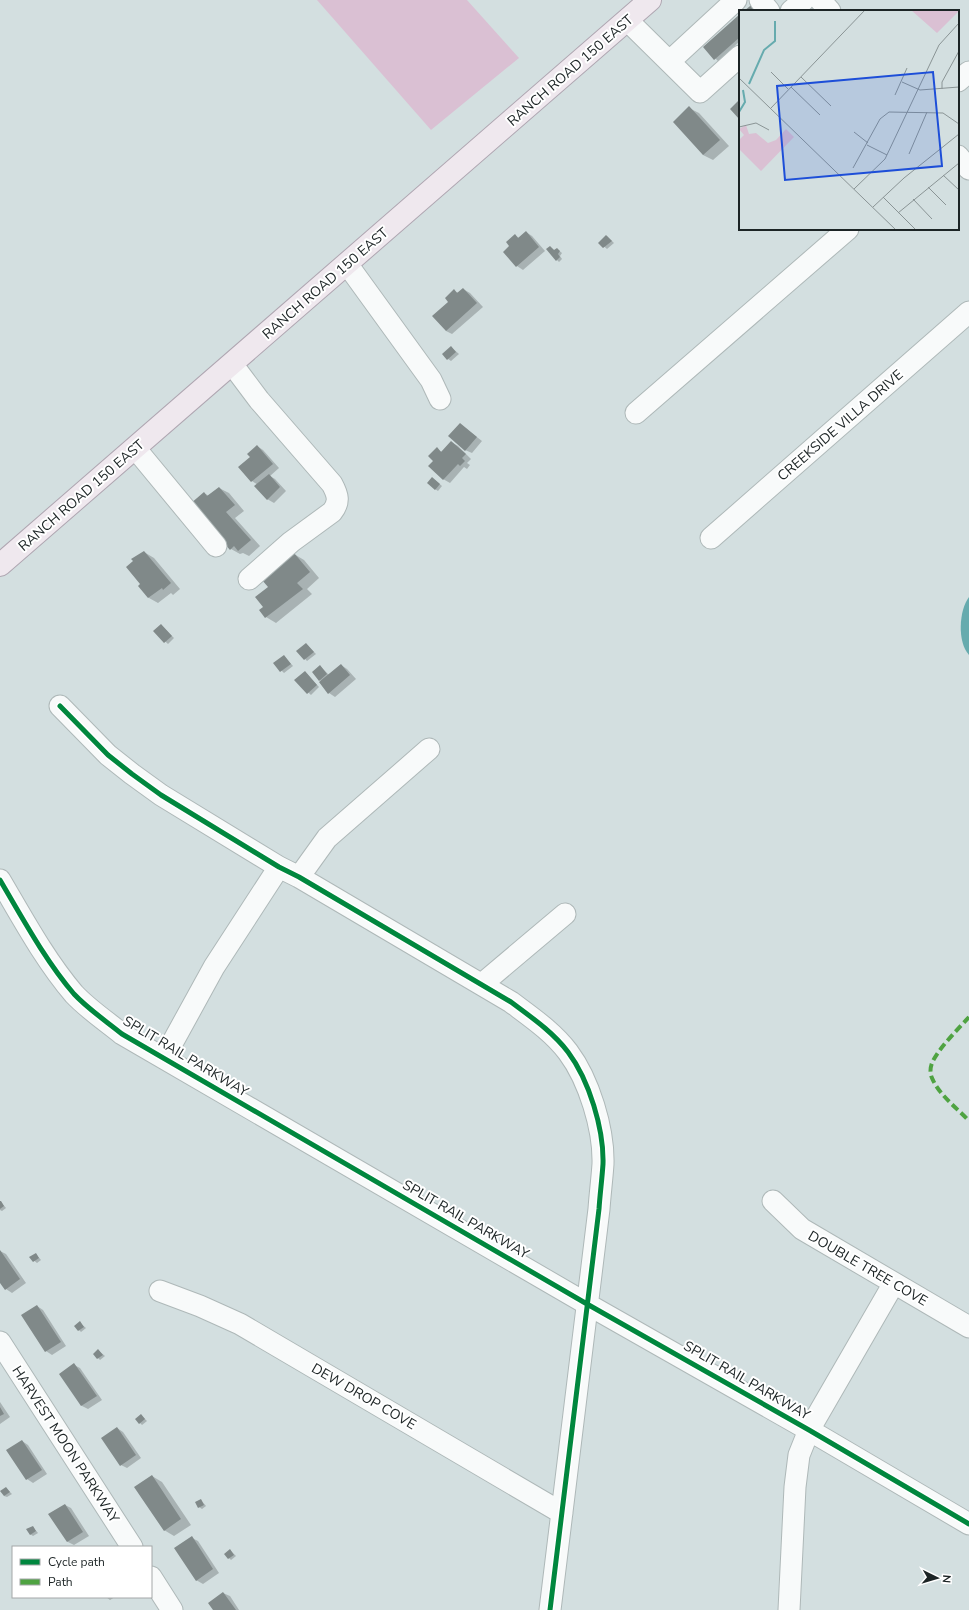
<svg xmlns="http://www.w3.org/2000/svg" width="969" height="1610" font-family="'Nunito Sans',sans-serif">
<rect width="100%" height="100%" fill="#d3dfe0"/>
<path fill="#dac0d3" d="M317,0h150l52,58 -88,72z"/>
<path fill="#66abae" d="M969,597v58c-12,-13 -10,-45 0,-58z"/>
<path fill="#0003" d="M740,16v25l-22,20 -14,-14z
M689,108l10,5 30,33 -16,14 -10,-5z
M526,232l6,4 13,15 -22,19 -6,-4 -13,-14 7,-6 4,-11 4,3z
M607,236l7,7 -7,6 -7,-6z
M550,247l5,4 2,-2 5,4 -2,3 2,3 -3,3 -2,-2z
M463,289l7,4 13,14 -31,27 -6,-3 4,-29 4,-11 5,2z
M451,347l8,7 -8,7 -3,-2z
M460,424l22,17 -10,12 -7,-3z
M451,442l7,4 13,13 -4,4 3,2 -3,4 -3,-2 -14,16 -7,-4 -8,-18 2,-12 5,3z
M257,446l6,4 16,18 -9,8 5,3 11,12 -12,12 -7,-4 -9,-14 -6,-4 -12,-14 11,-9z
M435,480l7,6 -4,5 -3,-2z
M219,488l10,5 15,18 -9,7 25,28 -11,10 -6,-3 -3,1 -9,-5 -27,-56 5,3z
M144,552l10,6 26,31 -7,6 -2,-2 -13,10 -9,-5 -9,-12 1,-2z
M294,554l10,6 15,18 -12,11 5,5 -36,29 -10,-6 -6,-6 5,-4 4,-20z
M161,625l13,13 -6,6 -14,-13z
M306,644l10,10 -9,7 -9,-10z
M284,656l9,10 -9,7 -10,-10z
M341,665l6,4 9,10 -21,18 -6,-4 -9,-13v-14l9,9z
M307,674l12,13 -8,8 -15,-14z
M1,1202l5,6 -4,3 -2,-1z
M0,1251l6,3 20,29 -14,10 -6,-4 -6,-8z
M36,1254l5,6 -4,3 -6,-5z
M37,1306l6,4 23,36 -14,9 -6,-4z
M80,1323l6,5 -5,4 -2,-2z
M99,1351l6,5 -5,4 -2,-2z
M74,1365l6,3 22,32 -14,9 -6,-3 -22,-32z
M0,1402l10,15 -10,7z
M141,1415l6,6 -5,4 -2,-2z
M117,1428l6,4 18,26 -14,10 -6,-3z
M22,1441l6,4 19,29 -14,9 -6,-4z
M152,1476l10,6 29,43 -17,11 -10,-6z
M6,1488l6,6 -5,3 -3,-1z
M201,1500l5,6 -4,3 -3,-2z
M65,1505l6,3 18,28 -15,9 -6,-3 -18,-28z
M33,1527l5,6 -5,3 -3,-2z
M192,1538l6,3 21,32 -16,11 -7,-4z
M230,1550l6,6 -5,4 -2,-2z
M223,1593l7,3 9,14h-25z
M106,1597h9l-5,3z"/>
<path fill="#808989" d="M755,2l8,9h-19z
M740,14v23l-26,23 -11,-13z
M740,99v21l-10,-11z
M689,106l31,34 -17,15 -30,-33z
M526,231l13,16 -23,20 -13,-15 6,-6 -3,-4 9,-8 3,4z
M606,235l6,6 -9,7 -5,-5z
M550,246l4,4 3,-2 3,3 -2,3 2,3 -4,4 -10,-12z
M463,288l14,15 -31,28 -14,-15 16,-14 -3,-4 9,-9 3,4z
M451,346l5,6 -9,8 -5,-6z
M460,423l17,14 -12,14 -17,-15z
M451,441l15,13 -4,4 3,3 -5,5 -2,-2 -15,16 -15,-14 5,-5 -5,-5 9,-9 4,5z
M257,445l16,19 -22,18 -13,-15 12,-10 -3,-3z
M269,474l11,13 -13,13 -13,-14z
M432,477l8,7 -5,6 -8,-7z
M219,487l16,18 -9,7 25,28 -13,11 -4,-5 -4,4 -40,-46 14,-12 3,4z
M144,551l27,32 -8,7 -1,-2 -14,10 -10,-12 2,-2 -14,-17 7,-6 -2,-2z
M294,553l16,19 -13,11 6,6 -38,29 -6,-8 4,-3 -8,-10 13,-10 -6,-7z
M161,624l11,12 -8,7 -11,-12z
M306,643l8,9 -10,8 -8,-9z
M284,655l7,9 -11,8 -7,-9z
M341,664l9,11 -22,19 -9,-12z
M320,665l7,9 -8,7 -7,-9z
M305,671l12,14 -10,9 -13,-14z
M0,1201h1l3,5 -4,3z
M0,1250l20,29 -15,11 -5,-7z
M36,1253l3,5 -6,4 -4,-5z
M37,1305l24,37 -16,10 -24,-37z
M80,1321l4,6 -6,4 -4,-5z
M98,1349l5,6 -6,4 -4,-5z
M74,1363l23,33 -16,10 -22,-32z
M0,1407l4,7 -4,2z
M141,1414l4,5 -6,5 -4,-5z
M117,1427l19,28 -16,11 -19,-28z
M22,1440l20,30 -16,10 -20,-30z
M152,1475l29,44 -17,12 -30,-44z
M6,1487l4,5 -6,4 -4,-5z
M201,1499l3,6 -6,3 -3,-6z
M65,1504l18,28 -16,10 -19,-28z
M33,1526l3,5 -6,4 -4,-6z
M192,1536l21,33 -17,12 -22,-33z
M230,1549l4,6 -6,4 -4,-5z
M223,1592l13,18h-23l-5,-7z"/>
<g fill="none" stroke-linecap="round" stroke-linejoin="round">
<defs>
<path id="minor" d="M760,0l9,11
M820,0l10,11
M791,11l13,-11
M627,20l73,72 40,-36
M670,61l66,-61
M958,81l11,-9
M958,156l11,13
M347,264l84,116 9,19
M232,364l27,36 73,84c6,11 8,18 0,28l-41,30 -42,37
M636,413l212,-184
M135,448l81,98
M711,538l258,-226
M60,706l48,49 24,19 29,21 118,72 20,10 212,125c20,15 42,30 57,50 21,28 36,77 35,112 -1,15 -3,30 -4,45l-49,401
M299,877l28,-39 102,-89
M0,880c23,39 45,80 74,114 14,15 32,27 48,40l465,270 222,126 160,94
M482,984l83,-70
M164,1058l50,-91 65,-100
M773,1201l29,28 167,98
M160,1291l40,15 40,18 322,189
M0,1342l132,205
M151,1577l21,33
M789,1610l6,-123 4,-32 10,-25 85,-147"/>
<path id="major" d="M0,565l650,-565"/>
</defs>
<use href="#minor" stroke="#aeb8b8" stroke-width="23"/>
<use href="#major" stroke="#afa6b1" stroke-width="24"/>
<use href="#minor" stroke="#f8fafa" stroke-width="21"/>
<use href="#major" stroke="#efe8ee" stroke-width="22"/>
<path stroke="#4fa342" stroke-width="4" stroke-dasharray="8 4" stroke-linecap="butt" d="M969,1017c-11,12 -31,32 -37,46 -2,5 -2,11 0,15 7,17 25,30 37,43"/>
<defs>
<path id="cycleway" d="M60,706l48,49 24,19 29,21 118,72 20,10 212,125c20,15 42,30 57,50 21,28 36,77 35,112 -1,15 -3,30 -4,45l-49,401
M0,880c23,39 45,80 74,114 14,15 32,27 48,40l465,270 222,126 160,94"/>
</defs>
<use href="#cycleway" stroke="#fff" stroke-width="8"/>
<use href="#cycleway" stroke="#00873e" stroke-width="5"/>
</g>
<g text-anchor="middle" stroke-width="4" stroke-linejoin="round" paint-order="stroke">
<g font-size="14" fill="#1c2425" stroke="#fff">
<text transform="translate(570 70) rotate(-41)" y="5">RANCH ROAD 150 EAST</text>
<text transform="translate(325 283) rotate(-41)" y="5">RANCH ROAD 150 EAST</text>
<text transform="translate(840 425) rotate(-41)" y="5">CREEKSIDE VILLA DRIVE</text>
<text transform="translate(81 495) rotate(-41)" y="5">RANCH ROAD 150 EAST</text>
<text transform="translate(186 1056) rotate(31)" y="5">SPLIT RAIL PARKWAY</text>
<text transform="translate(466 1219) rotate(30)" y="5">SPLIT RAIL PARKWAY</text>
<text transform="translate(868 1268) rotate(30)" y="5">DOUBLE TREE COVE</text>
<text transform="translate(747 1380) rotate(30)" y="5">SPLIT RAIL PARKWAY</text>
<text transform="translate(364 1396) rotate(30)" y="5">DEW DROP COVE</text>
<text transform="translate(66 1444) rotate(57)" y="5">HARVEST MOON PARKWAY</text>
</g>
</g>
<g transform="translate(739 10)">
<rect width="220" height="220" fill="#d3dfe0"/>
<path d="M172,0h48v1l-22,22zM7,115l3,9 7,-1 12,10 8,-3 10,-11 8,8 -33,34 -22,-22v-9l5,-5 -5,-6z" fill="#dac0d3"/>
<path fill="none" stroke="#66abae" stroke-width="2" d="M10,74l15,-34 11,-9v-20M0,102l6,-10 -2,-12"/>
<path fill="none" stroke="#8a9495" stroke-width="1" d="M32,62l17,17M62,67l30,29M0,68l157,152M163,72l18,8 39,-3M52,77l29,28M203,79v-7l17,-31M156,85l12,-27M32,98l94,-98M0,117l17,-4 13,7M115,122l14,11M128,135l20,10M170,144l18,-42M114,158l27,-49 9,-7 54,1 16,11M204,165l16,15M189,177l18,18M115,179l31,-30 54,-114 20,-22M144,187l33,33M174,189l19,20M134,197l31,-29 55,-44M159,203l61,-50"/>
<path fill="#1d4ed8" fill-opacity="0.15" stroke="#1d4ed8" stroke-width="2" d="M194,62l9,94 -157,14 -8,-94z"/>
<rect width="220" height="220" fill="none" stroke="#1c2425" stroke-width="2"/>
</g>
<rect x="12" y="1546" width="140" height="52" fill="#ffffff" stroke="#a4a7a8"/>
<rect x="20" y="1559" width="20" height="6" fill="#00873e" stroke="#a4a7a8"/>
<text x="48" y="1566" font-size="12" fill="#1c2425">Cycle path</text>
<rect x="20" y="1579" width="20" height="6" fill="#4fa342" stroke="#a4a7a8"/>
<text x="48" y="1586" font-size="12" fill="#1c2425">Path</text>
<g transform="translate(937 1578) rotate(95)" stroke="#ffffff" stroke-width="3" paint-order="stroke">
<path d="M0-3L7 15L0 10L-7 15Z" fill="#1c2425"/>
<text y="-6" font-size="11" font-weight="bold" text-anchor="middle" fill="#1c2425">N</text>
</g>
</svg>
